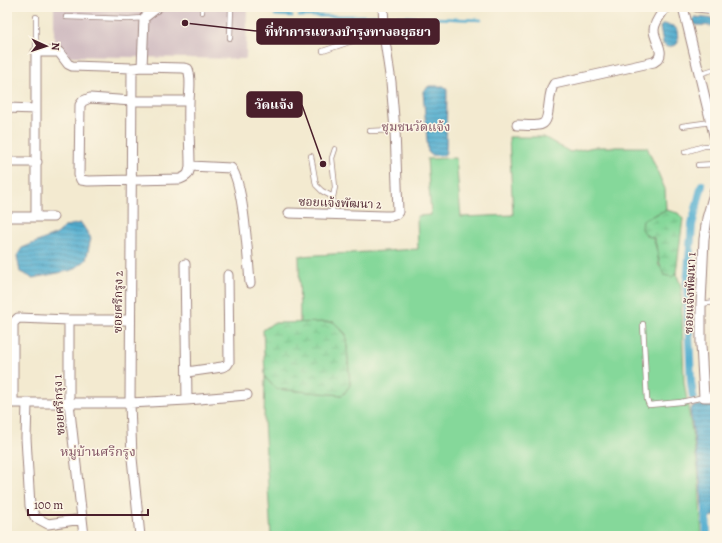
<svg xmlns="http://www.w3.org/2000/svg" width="722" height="543" font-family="Alegreya,'Noto Serif Thai',serif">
<defs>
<pattern id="wetland-marsh" width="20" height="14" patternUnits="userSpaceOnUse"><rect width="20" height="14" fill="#85d89a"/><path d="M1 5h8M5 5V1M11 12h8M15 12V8" fill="none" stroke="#74b985"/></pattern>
<pattern id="water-rules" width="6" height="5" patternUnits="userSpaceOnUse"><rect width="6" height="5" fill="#52aed0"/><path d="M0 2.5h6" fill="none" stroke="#468da9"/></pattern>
</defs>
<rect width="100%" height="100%" fill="#fcf5e5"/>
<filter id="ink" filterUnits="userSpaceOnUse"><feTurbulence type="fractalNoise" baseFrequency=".025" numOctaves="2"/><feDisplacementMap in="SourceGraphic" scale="8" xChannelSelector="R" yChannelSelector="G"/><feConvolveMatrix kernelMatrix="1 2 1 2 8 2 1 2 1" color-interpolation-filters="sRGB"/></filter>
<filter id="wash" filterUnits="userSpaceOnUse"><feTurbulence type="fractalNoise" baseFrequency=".012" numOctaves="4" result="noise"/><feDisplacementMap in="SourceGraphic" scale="16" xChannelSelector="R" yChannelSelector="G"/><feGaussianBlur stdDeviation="0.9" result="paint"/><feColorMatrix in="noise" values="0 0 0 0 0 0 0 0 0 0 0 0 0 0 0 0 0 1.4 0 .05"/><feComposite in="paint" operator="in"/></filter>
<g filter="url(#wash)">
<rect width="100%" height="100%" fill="#f3ead0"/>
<path fill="#d2bec2" d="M54,7h193l-1,52 -178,-3 -14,-11z"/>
<path fill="#85d89a" stroke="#687c62" d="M509,137h35l26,15 24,-5h53l18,42 1,21 -23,10c11,18 14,25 16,46l13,11 4,-4 5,13 3,96 14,87 4,67h-431l-7,-115 1,-44 11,12 67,6 7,-10 -4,-51 -12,-12 -34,1 -1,-67 119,-7 -1,-33 14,-1 -4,-56 29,-1 5,59 52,-2z"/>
<path fill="url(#wetland-marsh)" stroke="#687c62" d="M666,210l12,3 5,6 -7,54 -4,4 -8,-2c-6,-12 -6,-25 -10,-37l-7,-2 -5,-7 1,-9z
M334,322l12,13 4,50 -7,10 -67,-6 -11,-12 -2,-47 10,-7z"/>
<path fill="url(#water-rules)" stroke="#4e667e" d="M695,17l20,2v7l-19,-1 -3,-2v-4z
M663,24c16,2 14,4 15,19l-2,2 -9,2 -4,-3 -3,-17z
M429,86h15l3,4 -1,62 -2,4 -13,-1 -3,-3 -5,-61z
M81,223l10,15 -5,22 -13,10 -40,8 -13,-6 -3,-16 5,-8 35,-14 9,-8z
M709,404l4,4 2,14v94l-10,1 -2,-2 -4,-45 -9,-60 3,-4z"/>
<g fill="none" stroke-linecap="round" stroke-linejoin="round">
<path stroke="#52aed0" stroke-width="2.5" d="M275,15l17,1
M299,16h82
M386,16l95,4"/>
<path stroke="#52aed0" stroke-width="8" d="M693,396l-2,-14 -4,-97 5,-60 10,-40
M706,507l1,29"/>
</g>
</g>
<g filter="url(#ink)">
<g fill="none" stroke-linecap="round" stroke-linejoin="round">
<defs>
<path id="lane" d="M202,12v-5
M36,17v35
M66,17l62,2 16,-1
M230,38l1,-31
M323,51l35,-12 27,2
M699,74l16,-5
M682,126l29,-4
M370,131l25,-1
M685,152l19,-6h11
M311,156l5,29 6,6 11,6 2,-10 -3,-29 3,-9
M698,165l17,-1
M332,214l1,-17
M701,304l14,-2
M643,324l4,76 2,5 32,-3 23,-5"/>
<path id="street" d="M683,7l32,132
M697,7l18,2
M142,67l2,-49 14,-11
M132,68l-2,335 2,55 8,78
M7,108l29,1
M517,125c8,0 19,2 25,-1 9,-3 5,-31 12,-40l100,-22c14,-7 0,-21 0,-32 0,-8 8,-17 12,-23
M7,162h30
M190,166l41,2c13,15 17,92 19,115
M715,190l-8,28 -3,21 -3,65v41l3,52h11
M289,213l95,3c5,0 11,1 14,-4l-3,-82 -4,-48 -6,-41 -2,-34
M7,217h46
M36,217v-165h23l9,12 4,2 60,2 10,-1 41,1 5,1c4,11 1,23 1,34 -1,21 1,42 1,63 -1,8 -2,10 -10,13l-92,2 -7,-1 -2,-5 1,-70 3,-4 7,-3 42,3h57
M185,264l2,136
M69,320v83l15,133
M187,372l35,-5 5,-2 2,-3 -1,-87
M7,403h123l57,-3 60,-5
M13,403v-80l5,-5 51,2h61
M27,403l-1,35 4,68 5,11 13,7 34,-5"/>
</defs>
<use href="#lane" stroke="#9e847e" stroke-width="6"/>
<use href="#street" stroke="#9e847e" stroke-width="11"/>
<use href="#lane" stroke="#fff" stroke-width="4.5"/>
<use href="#street" stroke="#fff" stroke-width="9"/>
</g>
</g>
<g text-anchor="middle" stroke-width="3" stroke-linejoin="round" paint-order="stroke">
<g font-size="12" fill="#4a1f2b" stroke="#fcf5e5">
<text transform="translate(340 203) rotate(2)" y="4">ซอยแจ้งพัฒนา 2</text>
<text transform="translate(690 293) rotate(-88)" y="4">ซอยแจ้งพัฒนา 1</text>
<text transform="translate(118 302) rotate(-89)" y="4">ซอยศรีกรุง 2</text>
<text transform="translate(59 405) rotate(-93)" y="4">ซอยศรีกรุง 1</text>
</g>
<g font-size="13" fill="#7f5060" stroke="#fcf5e5">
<text x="416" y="131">ชุมชนวัดแจ้ง</text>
<text x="98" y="456">หมู่บ้านศรีกรุง</text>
</g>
</g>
<path fill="none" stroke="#4a1f2b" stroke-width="1.5" d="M185 23L257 31M323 164L302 105"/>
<g fill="#4a1f2b" stroke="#fcf5e5" stroke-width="1.5">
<circle cx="185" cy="23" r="4"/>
<circle cx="323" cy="164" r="4"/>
</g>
<g fill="#4a1f2b" stroke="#4a1f2b" stroke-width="1.5">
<rect x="257" y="19" width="182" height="25" rx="4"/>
<rect x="247" y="92" width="55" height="25" rx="4"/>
</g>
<g font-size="13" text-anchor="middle" font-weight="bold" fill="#fff">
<text x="348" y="36">ที่ทำการแขวงบำรุงทางอยุธยา</text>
<text x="274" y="109">วัดแจ้ง</text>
</g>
<rect width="722" height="543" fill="none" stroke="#fcf5e5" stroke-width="24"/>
<g transform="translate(46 46) rotate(93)" stroke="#fcf5e5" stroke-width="3" paint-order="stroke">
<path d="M0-3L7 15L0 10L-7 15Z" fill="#4a1f2b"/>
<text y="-6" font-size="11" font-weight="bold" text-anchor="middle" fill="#4a1f2b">N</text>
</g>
<path d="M28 509v6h120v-6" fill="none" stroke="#4a1f2b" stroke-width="2"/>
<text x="34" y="509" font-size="12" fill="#4a1f2b" stroke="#fcf5e5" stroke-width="3" paint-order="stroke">100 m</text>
</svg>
